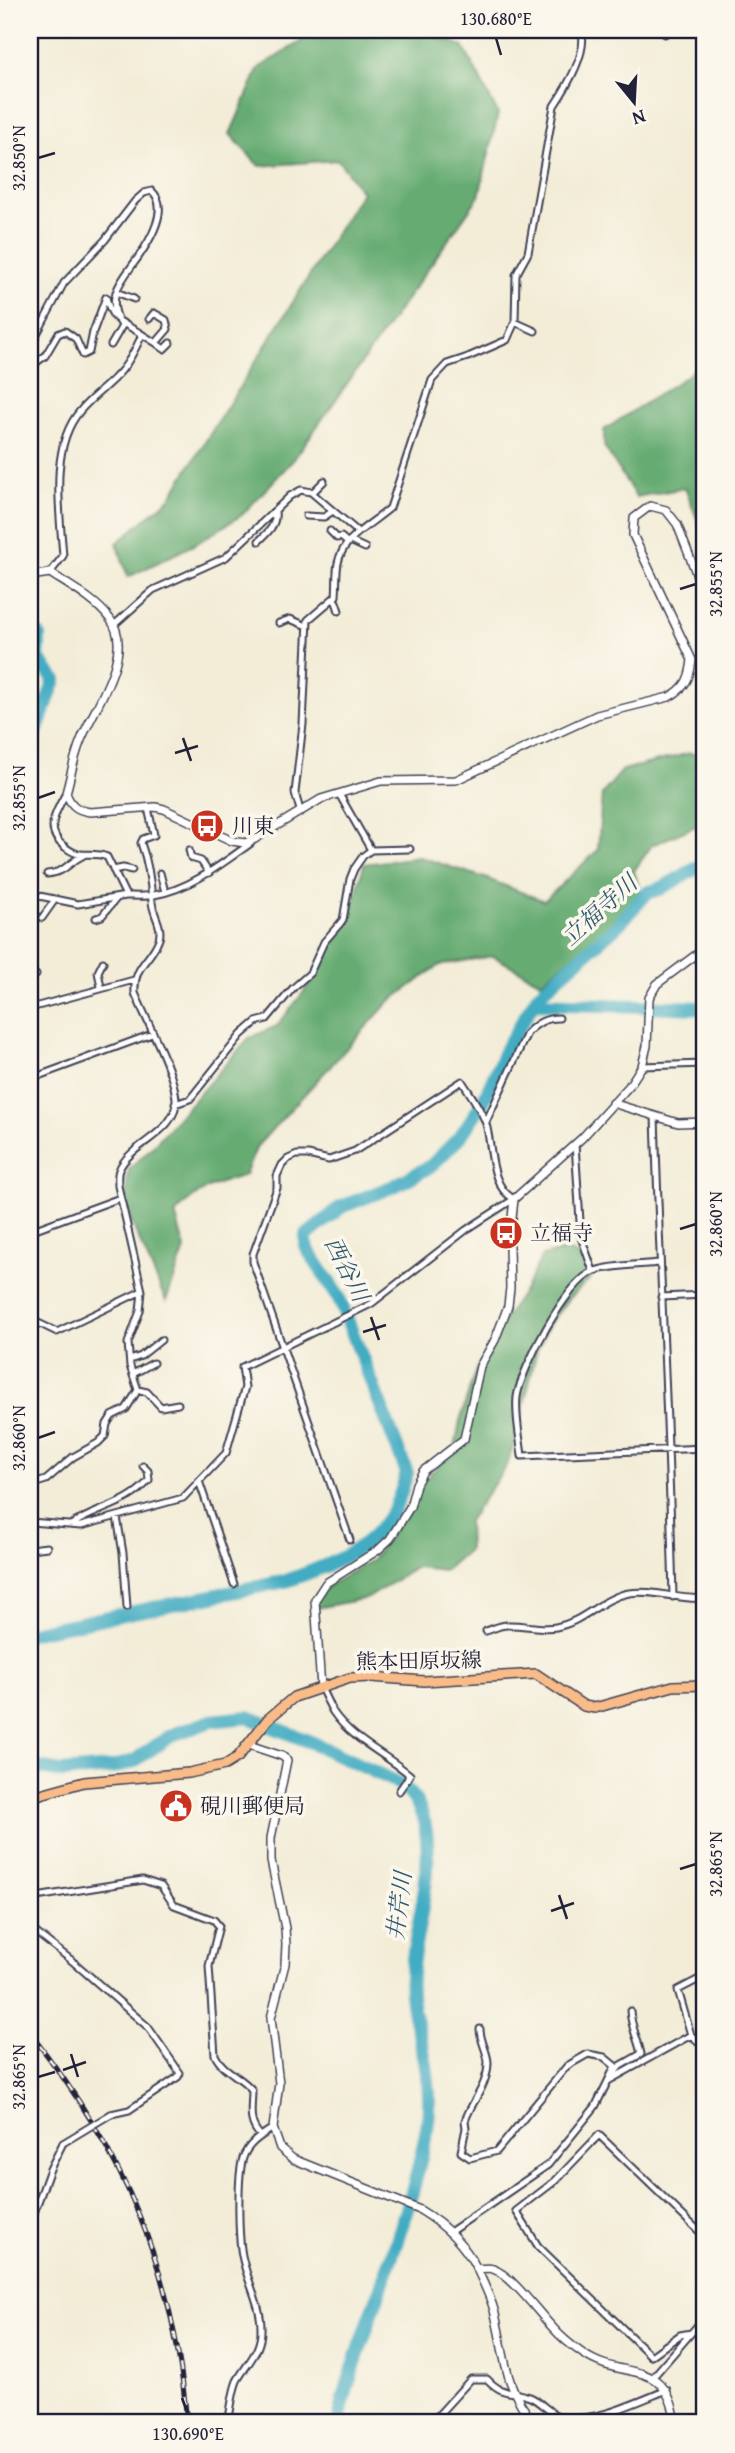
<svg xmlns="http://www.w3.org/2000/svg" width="735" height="2453" font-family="'Gentium Book Plus','Noto Serif JP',serif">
<rect width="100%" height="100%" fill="#fbf7ec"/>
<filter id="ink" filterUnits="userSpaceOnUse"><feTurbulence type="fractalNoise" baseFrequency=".0143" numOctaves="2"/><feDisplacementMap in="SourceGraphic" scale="14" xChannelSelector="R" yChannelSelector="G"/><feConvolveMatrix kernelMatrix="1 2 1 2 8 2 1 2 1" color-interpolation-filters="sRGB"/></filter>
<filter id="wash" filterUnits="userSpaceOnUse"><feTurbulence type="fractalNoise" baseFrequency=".00686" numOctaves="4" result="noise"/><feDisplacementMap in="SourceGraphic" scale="28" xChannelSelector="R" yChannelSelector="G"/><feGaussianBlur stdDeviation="1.57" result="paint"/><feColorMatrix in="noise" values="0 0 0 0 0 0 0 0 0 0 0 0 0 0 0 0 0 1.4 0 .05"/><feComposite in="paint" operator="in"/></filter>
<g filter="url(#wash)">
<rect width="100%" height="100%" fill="#f3edd8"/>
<path fill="#66ac72" stroke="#446756" stroke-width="2" d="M319,30h99l45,16 35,68 -19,82 -185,263 -52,56 -45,28 -69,34 -11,-34 53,-45 192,-306 -24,-32 -79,6 -29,-32 29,-66z
M705,358v181l-20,-51 -49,9 -32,-51v-16l84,-55z
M690,753l15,4v65l-53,23 -18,26 8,27 -29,26 -72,58 -48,-26 -53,9 -51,37 -132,144 -12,29c-32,10 -47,14 -70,39l10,35 -19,52 -42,-96 5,-36 23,-22 97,-109 28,-12 29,-37 20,-37 23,-30 15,-58 56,-7 65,21 59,23 54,-51 4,-56 21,-24z
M565,1250l23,10 4,17 -23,21 -20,27 -12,25 -22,92 -10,26 -37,53 1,28 -24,21 -29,-3 -48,31 -52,10v-13l20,-14 36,-21 36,-51 10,-22 37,-39 5,-27 15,-49 22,-42 28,-41 17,-33z"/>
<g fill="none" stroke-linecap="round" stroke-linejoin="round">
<path stroke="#43acc2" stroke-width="14" d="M30,748l25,-68 -17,-21 1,-24
M533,1003l172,5
M30,1633l256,-52c44,-16 83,-29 108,-72 6,-11 9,-24 13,-36l-69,-177 -32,-49v-11l35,-29 53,-21 37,-20 29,-29 23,-35 24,-55 31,-52 80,-70 29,-32 15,-5 43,-25
M30,1766l31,6 51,-4 22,-7 38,-26 39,-14 37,-4 65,26 83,39c59,35 18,141 15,194 -3,29 9,56 14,84 4,23 6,46 2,68 -12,68 -37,133 -60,199 -10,31 -23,63 -28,96"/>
</g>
</g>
<g filter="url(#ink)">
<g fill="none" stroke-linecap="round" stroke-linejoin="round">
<defs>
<path id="minor" d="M663,30l2,4 3,-4
M116,292l18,7
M515,322l20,9
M140,333l16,10 12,-14 -2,-9 -12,-7 -5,6
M156,343l8,6 6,-6
M30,347l34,-64 41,-43 30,-39 9,-8 8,-2c18,17 -2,50 -15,68 -16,22 -33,39 -15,67l-11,19
M30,367l15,-11 13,-22 7,-3 11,8 7,16 6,-3 4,-20 13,-35c6,25 13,23 34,36l1,4c-5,11 -11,23 -19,33 -12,15 -30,26 -42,41 -31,36 -20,101 -17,145l-13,17
M313,492l11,-11
M306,516l18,1 9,-6
M330,531l7,7 4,-1 7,6
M259,541c9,-9 18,-16 16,-30
M350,541l15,7
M333,599l3,3 3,9
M279,623l11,-4 17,7
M114,625l39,-35 73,-33 64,-61 11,-6 10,2 47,40
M66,793c-10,18 -23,38 -1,54 4,3 9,7 15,7 10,1 17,-1 27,3l19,39c9,0 19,1 28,-1 35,-5 69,-32 97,-52
M300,810l-5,-17 8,-69 5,-104 28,-24c1,-11 0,-23 2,-33 5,-26 34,-39 52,-55l42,-128 15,-16 21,-7 39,-17 8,-18 1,-47 12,-22 26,-147c12,-18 35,-55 27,-76
M189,850l2,8 10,3 8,12
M371,850l39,-1
M113,870l10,-2 9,2
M160,873l5,19
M47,874c20,-2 20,-11 37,-19
M30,894l48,10 48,-8
M42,918l12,-17
M96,918l6,-2 14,-17
M30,975h6
M101,987l-3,-15 5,-10
M30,997l4,10 100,-27
M642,1066l63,-2
M30,1079l122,-45
M175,1104l15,-5 51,-64 15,-13 11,-3 26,-31 17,-15 14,-31 19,-22 7,-41 4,-10 9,-13 8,-6 -32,-56
M655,1116c5,161 14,321 18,481
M486,1122l41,-89c10,-10 18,-15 32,-15
M575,1144l6,93 12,34
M30,1231l90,-33
M659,1263c-18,2 -49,2 -64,8 -28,9 -74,98 -78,126 -2,20 3,40 5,59l183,-8
M661,1297l44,-2
M30,1319l27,13 85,-41
M130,1360l11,-4 20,-16
M133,1374l20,-11
M138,1390l9,2 14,15 17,-3
M199,1481l35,103
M30,1485l16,-5 27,-23 25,-14 7,-7 2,-12 5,-8 14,-7 12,-19 -8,-24 -2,-23 12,-32 2,-20 -24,-105c0,-5 -1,-12 1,-16 11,-27 58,-37 57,-70 -1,-27 -30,-80 -41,-107 -2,-28 16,-32 24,-54 4,-13 -6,-24 -7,-37 -1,-21 -4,-40 -11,-59l2,-4 11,-4 -6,-27
M117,1517l6,36 4,54
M30,1522l51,4 102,-28 43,-45 19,-66 -3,-20 129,-63 95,-74 48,-31
M71,1525c25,-17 58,-20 78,-45l-1,-9 -5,-5
M350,1540l-97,-278v-8l24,-66v-12l5,-11 6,-6 9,-4h11l21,5 26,-9 107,-70c8,13 20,29 24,43 7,24 3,62 28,75
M30,1549l17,-2
M486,1631c7,-2 14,-6 21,-6 16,-1 33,5 49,2 28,-5 45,-29 73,-34 26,-4 50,8 76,5
M321,1688c4,8 8,17 12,24 19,28 53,42 77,63l-11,16
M30,1898l113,-18 18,6 13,19 40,15 5,6 -10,40 6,89c7,16 27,22 37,35 0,18 -5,33 9,46
M30,1928l40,31 78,68 32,46 -2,4 -49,33 -18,4
M705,1976l-27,14 13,45 14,13
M480,2029c0,12 7,21 8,33 0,24 -16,38 -23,59l1,7 -5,24 9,6 27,-7 70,-85 21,-12 16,3 11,9 -7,15
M614,2073l6,-7 21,-12c-3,-15 -10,-27 -11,-43
M30,2224l20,-55 13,-26
M450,2232l98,-67 47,-58 13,-26 83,-46
M691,2333l-11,2 -29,21 -113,-110 -22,-35 39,-30 44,-46 106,102
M653,2377l52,-60
M228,2423c3,-13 4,-30 9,-42 10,-18 25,-30 24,-53 0,-23 -13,-45 -18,-68 -5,-19 -6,-83 0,-102 5,-15 18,-22 30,-30
M431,2423l40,-44h16c16,17 23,11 43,18 12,5 20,18 32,20 31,7 77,-16 105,-27"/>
<path id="tertiary" d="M30,576l20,-3c20,13 46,27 60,46 26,33 -17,90 -29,121 -7,17 -10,35 -15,53 5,13 11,17 24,19l65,-5 9,2 68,32 13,2 10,-4 66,-40 60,-18 75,-1 141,-65 72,-18c17,-9 21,-19 23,-37l-59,-125 1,-17 16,-12 16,4 11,14 28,72
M612,1103l66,20 27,-1
M321,1688l-6,-88 11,-17 52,-33 12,-11 20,-32 6,-23 7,-13 41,-32 16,-73 15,-26 13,-34 2,-18 -1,-41 5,-48 68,-61 47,-52 13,-20 5,-20 2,-48 8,-14 48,-36
M249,1745l33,11 5,4 -16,78v23l14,67 1,17 -1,19 -14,54 8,65 -6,45 7,20 13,11 127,51c25,15 44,33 57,59 5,0 12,-2 16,0 19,6 46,45 61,60 8,9 18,17 28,24 42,30 84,1 94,70
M477,2269c6,13 13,27 17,41 11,42 9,79 41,113"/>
<path id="primary" d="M30,1797l54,-15 105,-9 36,-8 13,-8 30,-38 26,-22 56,-19 21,-1 53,4 112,-7 48,32 11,2 78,-22 32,-1"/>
</defs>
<use href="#minor" stroke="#414053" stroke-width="9"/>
<use href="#tertiary" stroke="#414053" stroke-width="10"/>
<use href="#primary" stroke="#414053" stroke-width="12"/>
<use href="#minor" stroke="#fff" stroke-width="5"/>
<use href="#tertiary" stroke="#fff" stroke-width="7"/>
<use href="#primary" stroke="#f9bc89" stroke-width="9"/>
<defs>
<path id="rail" d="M30,2033c95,121 144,236 157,390"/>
</defs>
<use href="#rail" stroke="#22223b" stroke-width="5"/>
<use href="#rail" stroke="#fbf7ec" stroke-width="2.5" stroke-dasharray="8" stroke-linecap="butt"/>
<defs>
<path id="minor-bridge" d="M63,2143l48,-29"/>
</defs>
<use href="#minor-bridge" stroke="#414053" stroke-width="9" stroke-linecap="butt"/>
<use href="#minor-bridge" stroke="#fff" stroke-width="5"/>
</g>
</g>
<path fill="none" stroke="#22223b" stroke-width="2.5" d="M496,38l5,17M38,158l17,-5M680,589l16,-5M183,738l8,23M175,753l23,-7M38,798l17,-6M680,1229l16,-5M371,1317l8,23M363,1332l23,-7M38,1438l17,-6M680,1869l16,-5M559,1895l8,24M551,1911l23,-8M71,2054l7,23M63,2070l23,-8M38,2077l17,-5M182,2398l6,16"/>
<defs>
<symbol id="bus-disc" viewBox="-11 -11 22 22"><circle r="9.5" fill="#c8321e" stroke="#fbf7ec"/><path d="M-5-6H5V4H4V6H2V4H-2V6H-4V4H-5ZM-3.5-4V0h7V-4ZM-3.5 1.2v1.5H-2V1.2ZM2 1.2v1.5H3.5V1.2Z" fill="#fff"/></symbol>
<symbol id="civic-disc" viewBox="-11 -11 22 22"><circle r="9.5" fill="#c8321e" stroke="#fbf7ec"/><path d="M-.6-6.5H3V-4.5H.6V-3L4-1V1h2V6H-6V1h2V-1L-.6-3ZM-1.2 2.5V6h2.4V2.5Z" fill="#fff"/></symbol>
</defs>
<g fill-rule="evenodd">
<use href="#bus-disc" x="188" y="807" width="38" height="38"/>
<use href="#bus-disc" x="487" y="1214" width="38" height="38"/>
<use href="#civic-disc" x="157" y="1787" width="38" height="38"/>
</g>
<g text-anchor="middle" stroke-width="7" stroke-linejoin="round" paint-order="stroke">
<g font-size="21" fill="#22223b" stroke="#fbf7ec" text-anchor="start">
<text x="232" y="833">川東</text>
<text x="530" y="1240">立福寺</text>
<text x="200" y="1813">硯川郵便局</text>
</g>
<g font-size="21" fill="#22223b" stroke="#fbf7ec">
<text transform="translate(419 1661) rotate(-1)" y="7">熊本田原坂線</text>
</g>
<g font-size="23" font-style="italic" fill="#2f5971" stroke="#fbf7ec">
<text transform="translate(599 910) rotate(-42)" y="8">立福寺川</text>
<text transform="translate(347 1269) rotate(63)" y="8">西谷川</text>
<text transform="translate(399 1906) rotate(-83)" y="8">井芹川</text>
</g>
</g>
<rect width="735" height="2453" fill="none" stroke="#fbf7ec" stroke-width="77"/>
<g transform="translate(634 102) rotate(162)" stroke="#fbf7ec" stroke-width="5" paint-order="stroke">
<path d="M0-5L12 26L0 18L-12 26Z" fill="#22223b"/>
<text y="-10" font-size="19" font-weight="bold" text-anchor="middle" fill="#22223b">N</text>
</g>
<rect x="38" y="38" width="658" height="2376" fill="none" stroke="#22223b" stroke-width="2.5"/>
<g font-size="18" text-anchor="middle" fill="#22223b">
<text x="496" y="25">130.680°E</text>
<text transform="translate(19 158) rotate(-90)" y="6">32.850°N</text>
<text transform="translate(716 584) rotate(-90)" y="6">32.855°N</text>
<text transform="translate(19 798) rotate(-90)" y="6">32.855°N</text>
<text transform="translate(716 1224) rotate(-90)" y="6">32.860°N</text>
<text transform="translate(19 1438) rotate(-90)" y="6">32.860°N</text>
<text transform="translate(716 1864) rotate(-90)" y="6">32.865°N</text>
<text transform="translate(19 2077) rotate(-90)" y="6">32.865°N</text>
<text x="188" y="2440">130.690°E</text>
</g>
</svg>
